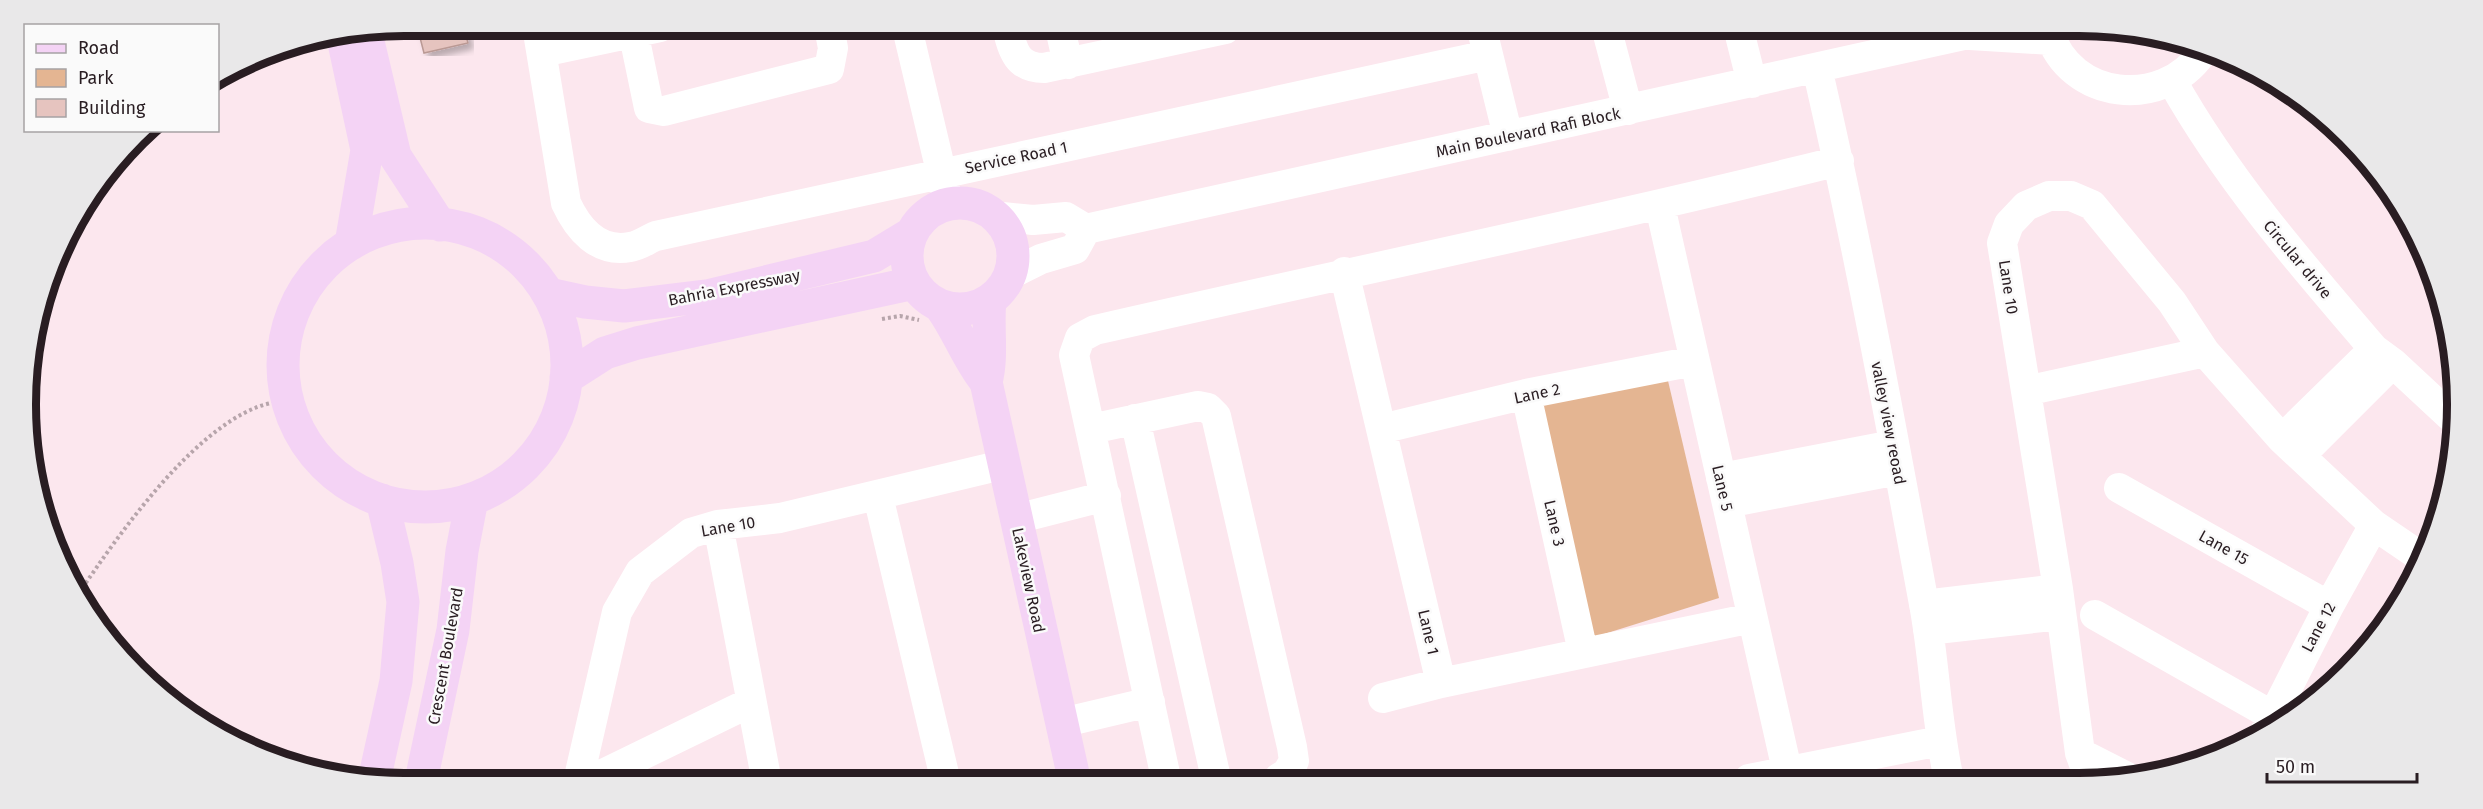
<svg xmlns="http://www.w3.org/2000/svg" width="2483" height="809" font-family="'Fira Sans',sans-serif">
<defs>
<filter id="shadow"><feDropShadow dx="5.5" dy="5.5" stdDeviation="3" flood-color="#0004"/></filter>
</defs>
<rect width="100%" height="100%" fill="#fce7ee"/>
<path fill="#e4b592" d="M1665,368l54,230 -134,42 -53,-244z"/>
<path fill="#e6c4bf" stroke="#ba9994" stroke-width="1.5" filter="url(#shadow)" d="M417,26h46l5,17 -44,10z"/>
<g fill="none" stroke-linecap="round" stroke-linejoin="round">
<path stroke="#b7a5ab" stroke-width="4" stroke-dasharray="3 3" stroke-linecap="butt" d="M882,319l18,-3 19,4
M79,593c40,-59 110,-158 176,-185 9,-4 21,-6 31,-8"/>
<path stroke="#fff" stroke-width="30" d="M537,26l29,177c12,26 32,50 64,44 9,-1 18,-8 26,-11l832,-181
M632,26l17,82 15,3 165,-42 4,-21 -4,-21
M907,28l42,177
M1007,28c6,23 10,40 37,40l181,-39
M1060,28l8,36
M1482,30l26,106
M1607,31l21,79
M1739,31l13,52
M2049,32c21,68 113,78 153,21
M1970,35l81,5
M542,52l118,-25
M1817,68c41,177 74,357 107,536 11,59 12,118 25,176
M2172,81c55,98 128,182 202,268l19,14 57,53
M1660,206l127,564
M993,216l40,4 33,-3 20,12
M1086,229l891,-197
M1344,272l97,411 311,-65
M1009,275l32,-16 34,-10 11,-20
M2026,391l179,-39
M1526,394l57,258
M1135,419l81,359
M1091,429l107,-23 10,2 8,8 76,331 2,14 -7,12 -8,5
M1381,429l145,-35 168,-33
M2282,439l92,-90
M2300,456l93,-93
M1721,478l172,-33
M2119,488l210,118
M878,496l67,282
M1727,503l171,-33
M1016,519l90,-23
M718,525l48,252
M1924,605l134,-16
M2095,615l178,101
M1928,630l133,-15
M1383,698l58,-15
M1061,723l89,-21
M2265,732l64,-126 45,-81
M2080,753l51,26
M579,777l38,-165 23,-40 51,-39 27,-8 62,-7 222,-53
M597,777l154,-75
M1166,778l-92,-423 6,-17 15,-8c248,-57 497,-107 744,-169
M1749,779l191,-38
M2090,780l-10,-27 -22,-164 -56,-346 7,-19 17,-18 23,-10h22l21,9 80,97 33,50 77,87 92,86 47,32"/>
<path stroke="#f4d3f5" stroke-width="33" d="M366,33l29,123 45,69
M343,38l24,112 -16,94
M907 256a53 53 0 1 1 106 0a53 53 0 1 1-106 0Z
M283 365a142 142 0 1 1 284 0a142 142 0 1 1-284 0Z
M548,294l37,8 39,4 83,-10 167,-40 38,-23
M940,306c18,24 27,53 46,76l88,396
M566,378l39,-25 32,-10 277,-60
M986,382c7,-26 1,-55 4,-82
M375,776l21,-95 7,-79 -6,-39 -15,-63
M422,776l31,-146 9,-79 10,-52"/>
</g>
<g text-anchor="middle" stroke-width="5" stroke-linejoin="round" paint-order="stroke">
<g font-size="16" fill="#291d22" stroke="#fafafa">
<text transform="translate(1528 132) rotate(-12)" y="6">Main Boulevard Rafi Block</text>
<text transform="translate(1016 157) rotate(-12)" y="6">Service Road 1</text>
<text transform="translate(2298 259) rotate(50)" y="6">Circular drive</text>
<text transform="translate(734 287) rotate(-11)" y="6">Bahria Expressway</text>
<text transform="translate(2009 287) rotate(81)" y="6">Lane 10</text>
<text transform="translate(1537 393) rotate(-12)" y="6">Lane 2</text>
<text transform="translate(1889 423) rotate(79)" y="6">valley view reoad</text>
<text transform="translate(1723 488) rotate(77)" y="6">Lane 5</text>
<text transform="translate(1555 523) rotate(77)" y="6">Lane 3</text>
<text transform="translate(728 526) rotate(-10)" y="6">Lane 10</text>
<text transform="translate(2224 547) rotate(29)" y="6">Lane 15</text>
<text transform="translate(1029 580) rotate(78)" y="6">Lakeview Road</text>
<text transform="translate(2318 627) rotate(-62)" y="6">Lane 12</text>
<text transform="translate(1429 632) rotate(77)" y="6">Lane 1</text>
<text transform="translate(445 656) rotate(-80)" y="6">Crescent Boulevard</text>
</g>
</g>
<path d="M0 0H2483V809H0ZM404 36H2079A368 368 0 0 1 2447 404V405A368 368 0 0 1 2079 773H404A368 368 0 0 1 36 405V404A368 368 0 0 1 404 36Z" fill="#e9e8e9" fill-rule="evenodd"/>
<path fill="none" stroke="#291d22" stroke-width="8" d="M404 36H2079A368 368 0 0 1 2447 404V405A368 368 0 0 1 2079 773H404A368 368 0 0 1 36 405V404A368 368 0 0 1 404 36Z"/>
<rect x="24" y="24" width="195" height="108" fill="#fafafa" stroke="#a6a2a4" stroke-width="1.5"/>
<rect x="36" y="44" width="30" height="9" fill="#f4d3f5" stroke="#a6a2a4" stroke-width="1.5"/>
<text x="78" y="54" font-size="18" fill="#291d22">Road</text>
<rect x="36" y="69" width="30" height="18" fill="#e4b592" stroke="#a6a2a4" stroke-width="1.5"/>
<text x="78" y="84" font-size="18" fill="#291d22">Park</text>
<rect x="36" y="99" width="30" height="18" fill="#e6c4bf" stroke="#a6a2a4" stroke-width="1.5"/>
<text x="78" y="114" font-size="18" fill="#291d22">Building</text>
<path d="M2267 773v9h150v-9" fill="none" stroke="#291d22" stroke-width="3"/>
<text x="2276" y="773" font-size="18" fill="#291d22" stroke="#fafafa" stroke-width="4.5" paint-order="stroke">50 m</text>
</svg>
